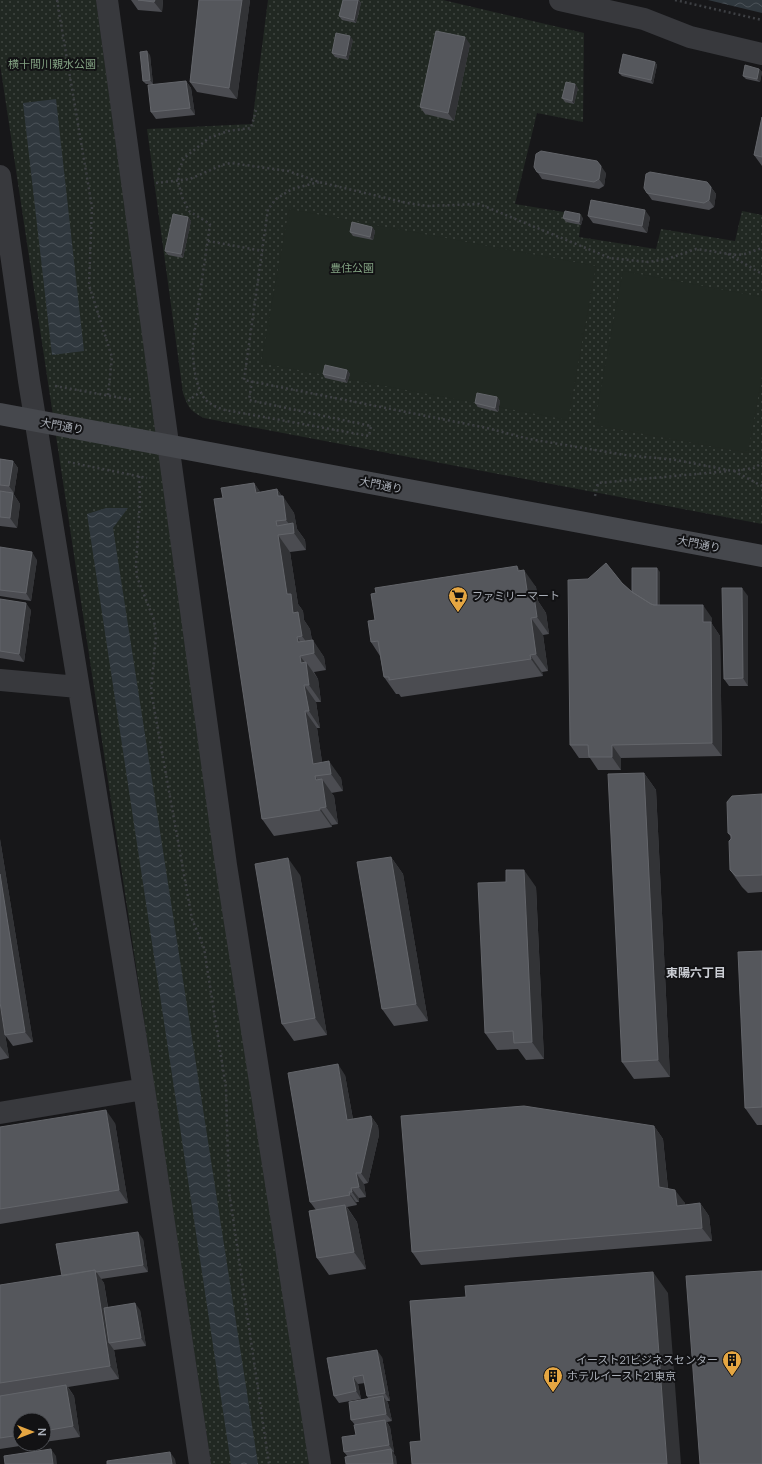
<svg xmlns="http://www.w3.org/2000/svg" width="762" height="1464" font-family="Manrope,'Noto Sans JP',sans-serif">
<defs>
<pattern id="park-dots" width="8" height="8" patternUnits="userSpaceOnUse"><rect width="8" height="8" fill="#212822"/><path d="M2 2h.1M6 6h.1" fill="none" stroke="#3f4540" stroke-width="1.8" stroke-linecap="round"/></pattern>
<pattern id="water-waves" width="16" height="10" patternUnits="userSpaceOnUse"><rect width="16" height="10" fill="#30383e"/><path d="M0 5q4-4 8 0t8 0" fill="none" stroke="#4b5258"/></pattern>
</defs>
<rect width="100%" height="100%" fill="#171719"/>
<path fill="url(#park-dots)" d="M0,0h96l57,407 156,1057h-98l-211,-1400z
M268,0h175l141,33 -1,89 -46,-9 -22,91 67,11 -3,22 77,12 5,-20 74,12 7,-30 20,4v309l-558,-106c-14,-7 -16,-11 -21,-25l-36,-264 105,-5z"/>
<path fill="#212822" d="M289,209l307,57 -28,154 -307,-57z
M623,271l139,26v79l-14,77 -154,-28z"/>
<path fill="url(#water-waves)" d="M708,0h54v13z
M56,99l28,252 -32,4 -29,-252z
M106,508h22l-15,20 145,936h-27l-144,-950z"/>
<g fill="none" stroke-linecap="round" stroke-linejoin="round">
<path stroke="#3e4044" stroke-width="2.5" stroke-dasharray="2 3" stroke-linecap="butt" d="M57,0l35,207 -3,78 23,72 -4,38
M675,0l87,20
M319,182l-27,7 -16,10 -8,10 -24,171 243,48 42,11 96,16 51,5 57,11 21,-3 8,-5
M156,183l34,-4 32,-14 9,-2 57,8 31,11 88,21 20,3 52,-2 131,54 38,4 19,-3 29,-10 41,6 8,-1 17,-6
M208,241l55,10
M728,254l34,20
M252,381l-3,19 122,26 -2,10 -144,-26c-7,-2 -14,-5 -19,-10 -11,-11 -14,-42 -13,-57l17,-119 -21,-13 -7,-14 -4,-16 1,-11 5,-12 25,-20 19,-7 23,-3 6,-21
M55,386l78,14
M188,401l12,-9
M68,462l79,16
M734,471l28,15
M139,476l1,23 -4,66 1,12 17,43 2,16 -5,55 41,228 12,29 22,140 3,103 40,273
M595,496l3,-13 131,-12"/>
<path stroke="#38393d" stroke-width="22" d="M107,0l119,865 94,599
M560,0l84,19 46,18 72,17
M0,176l29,205 115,708 56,375
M0,680l78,7
M0,1113l144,-24"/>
<path stroke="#46484d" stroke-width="22" d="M0,414l762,142"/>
</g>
<path fill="#4b4c51" d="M131,0h32l-1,12 -24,-2z
M199,0h51l-13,99 -40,-7 -7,-10z
M343,0h16l2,3 -5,20 -14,-3 -3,-4z
M353,40l-5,20 -13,-3 -3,-4z
M470,44l-16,77 -29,-7 -5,-7z
M150,55l3,29h-7l-3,-3z
M655,62l2,3 -4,19 -31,-8 -3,-3z
M759,69l3,3 -2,10 -14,-3 -3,-3z
M186,81l5,7 4,27 -39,4 -5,-7z
M578,88l-4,16 -9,-2 -3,-4z
M762,117v49l-8,-11z
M534,167l72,6 -2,13 -5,3 -57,-10z
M711,187l5,7 -2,13 -5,3 -57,-10 -5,-7z
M588,216l62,1 -3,16 -54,-10z
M188,217l3,4 -8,37 -15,-3 -3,-4z
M563,218h20l-2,7 -15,-3z
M372,227l3,4 -2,9 -20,-4 -3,-4z
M347,370l3,4 -3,9 -22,-5 -2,-4z
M497,397l3,4 -2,11 -20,-5 -3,-4z
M0,459l13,2 5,7 -4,25 -14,-2z
M254,483l6,9 17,-3 17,24 3,16 8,11 1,10 -16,2 8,52 5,7 1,9 6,9 2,11 12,17 2,13 -12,2 4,7 3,23h-5l4,26h-3l5,34 19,16 2,13 -12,2 3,3 4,28 -6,1v2l-58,9 -12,-17 -39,-321z
M0,491l13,2 7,11 -3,24 -17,-2z
M0,547l37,13 -6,41 -31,-5z
M520,571l16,16 2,14 8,12 3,21 -6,1 5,36 -6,1 1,4 -142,21 -2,-3h-3l-12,-17 -4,-21 -9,-14 4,-22z
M660,572v33l52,13v6l8,12 2,120 -101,2v12h-23l-8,-12h-11l-9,-13 52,-162 10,9z
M748,596v90h-19l-5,-7z
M0,599l31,11 -7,52 -24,-4z
M644,773l12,17 14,287 -36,2 -12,-17z
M762,794v98l-14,1 -6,-6 -12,-17 1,-33 -3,-4z
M0,839l33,203 -20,4 -8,-11z
M391,857l12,17 25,147 -34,5 -12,-17z
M300,875l27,160 -33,6 -12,-17z
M536,887l8,172 -18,1 -8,-11 -21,1 -12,-17z
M762,951v174h-5l-12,-17z
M0,1004l9,54 -9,2z
M345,1075l8,44 18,-3 7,10 1,9 -11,48 -4,1 2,13 -7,1v4h-3l1,3 -10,2 10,15 9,47 -37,6 -12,-17 -1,-48 -6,-8z
M115,1123l13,80 -128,21v-97z
M654,1126l9,13 5,49 17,15v2l15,-2 9,13 3,25 -291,24 -9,-13z
M143,1239l5,33 -47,7 3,4 4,24 32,3 6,36 -32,4 5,29 -51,8 6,9 6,41 -36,5v-22h-24v24h13l-33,5v-164l62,-9z
M382,1357l8,44h-3l1,2 4,18 -5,1 3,5 4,25 -1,1 3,4h-48l-4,-5 12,-17 -1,-10 -4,-5 17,-22 -1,-2 -2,-13 -7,1 3,15 -22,4 -5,-7 -7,-38z"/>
<path fill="#323336" d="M155,0h8l-1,12 -8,-10z
M242,0h8l-13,99 -8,-11z
M358,0l3,3 -5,20 -2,-3z
M350,36l3,4 -5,20 -2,-4z
M465,37l5,7 -16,77 -6,-8z
M147,51l3,4 3,29 -3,-4z
M655,62l2,3 -4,19 -2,-4z
M759,69l3,3 -2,10 -3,-3z
M186,81l5,7 4,27 -5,-7z
M575,84l3,4 -4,16 -2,-3z
M601,166l5,7 -2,13 -5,-7z
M711,187l5,7 -2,13 -5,-7z
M645,210l5,7 -3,16 -5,-7z
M580,214l3,4 -2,7 -2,-3z
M188,217l3,4 -8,37 -2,-4z
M372,227l3,4 -2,9 -3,-3z
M347,370l3,4 -3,9 -2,-4z
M497,397l3,4 -2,11 -3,-4z
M13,461l5,7 -4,25 -5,-7z
M254,483l12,17 -10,-7z
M277,489l6,9v-2l11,17 3,16 8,11 1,10 -12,-17v-2l-8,-11 -8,-24z
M13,493l7,11 -3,24 -7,-10z
M278,535l12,17 8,52 5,7 1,9 6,9 4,24 -12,-17 -15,-42z
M32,552l5,8 -6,41 -5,-8z
M517,566l8,11 -1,-7 12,17 2,14 8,12 3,21 -12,-17 -9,-20 -10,-26z
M657,568l3,4v45l-3,-4z
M742,588l6,8v90l-5,-8z
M26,603l5,7 -7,52 -5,-8z
M703,605l9,13v6l8,12 2,120 -10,-13 -9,-121z
M531,618l12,17 5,36 -12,-17z
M297,637l12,17 -11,-12z
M313,640l11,17 2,13 -12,-17z
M530,655l12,17 1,4 -12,-17z
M300,656l7,9 -1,-3 12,17 3,23 -12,-17 -8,-22z
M304,685l12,17 4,26 -11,-17z
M305,711l12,17 7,47 -11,-11z
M612,745l9,13v12l-9,-13z
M329,761l12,17 2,13 -12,-17z
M644,773l12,17 14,287 -12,-17z
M315,776l8,12 -1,-9 12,17 4,28 -12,-17z
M320,808l12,17v2l-12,-17z
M0,839l33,203 -8,-10 -25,-158z
M391,857l12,17 25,147 -12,-17z
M288,858l12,17 27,160 -12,-17z
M524,870l12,17 8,172 -12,-17z
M0,1004l9,54 -9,-12z
M338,1064l7,11 10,56 -8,-11z
M106,1110l9,13 13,80 -9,-13z
M371,1116l7,10 1,9 -11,48 -7,-10z
M654,1126l9,13 6,61 -10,-13z
M356,1173l8,11 2,13 -7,-10z
M351,1188l8,10v4l-7,-10z
M675,1190l10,13 1,16 -9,-13z
M349,1192l7,10 1,3 -7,-10z
M700,1203l9,13 3,25 -10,-13z
M345,1205l12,17 9,47 -12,-17z
M138,1232l5,7 5,33 -5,-7z
M95,1270l9,13 9,59 -4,1 5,7 5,29 -9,-13z
M653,1272l15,21 13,171h-14z
M135,1303l5,7 6,36 -5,-8z
M377,1350l5,7 8,44 -5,-8z
M353,1377l5,7 3,15 -5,-8z
M66,1385l8,11 6,41 -7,-11z
M383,1396l5,7 4,18 -6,-7z
M385,1420l5,7 4,25 -5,-7z
M51,1449l5,7 1,8h-4z
M391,1449l5,8 1,7h-4z
M170,1452l5,7 1,5h-4z"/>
<path fill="#55575c" stroke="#63656a" d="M138,0h17l-1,2z
M199,0h43l-13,88 -39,-6z
M343,0h15l-4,20 -15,-4z
M436,31l29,6 -17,76 -28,-6z
M336,33l14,3 -4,20 -14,-3z
M147,51l3,29 -7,1 -3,-29z
M623,54l32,8 -4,18 -32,-7z
M745,65l14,4 -2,10 -14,-3z
M186,81l4,27 -39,4 -3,-27z
M566,82l9,2 -3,17 -10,-3z
M762,117v40l-8,-2z
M541,151l56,10 4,5 -2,13 -5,3 -57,-10 -3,-5 2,-13z
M650,172l57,10 4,5 -2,13 -5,3 -57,-10 -3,-5 2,-14z
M591,200l54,10 -3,16 -54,-10z
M565,211l15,3 -1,8 -16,-4z
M173,214l15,3 -7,37 -16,-3z
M352,222l20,5 -2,10 -20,-5z
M325,365l22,5 -2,9 -22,-5z
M477,393l20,4 -2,11 -20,-5z
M0,459l13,2 -4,25 -9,-1z
M254,483l2,10 21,-4 1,7h5l3,24 -10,1 1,5 16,-3 1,10 -16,2 9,59h4l2,19 5,-1 4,24 -5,1 1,5 15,-2 1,13 -14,3 1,7 5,-1 3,23h-5l5,26h-4l8,53 16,-3 2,13 -16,2 1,4 6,-1 4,28 -6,1v2l-58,9 -48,-320 9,-1 -2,-10z
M0,491l13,2 -3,25 -10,-1z
M0,547l32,5 -6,41 -26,-3z
M606,563l16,20 10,9 19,12 3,1h49v17h8l1,121 -100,2v12h-23l-1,-12h-18l-2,-165 20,-1z
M517,566l1,5 6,-1 4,27 6,-1 3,21 -6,1 5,36 -6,1 1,4 -142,21v-3h-5l-6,-36 -7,1 -3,-21 7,-1 -4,-26 5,-1 -1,-5z
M632,568h25v37h-3l-3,-1 -19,-12z
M722,588h20l1,90 -19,1z
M0,599l26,4 -7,51 -19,-3z
M644,773l14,287 -36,2 -14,-288z
M762,794v81l-26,1 -6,-6 -1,-29 2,-2v-4l-3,-2 -1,-31 5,-6z
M391,857l25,147 -34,5 -25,-147z
M288,858l27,160 -33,6 -27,-160z
M506,870h18l8,172 -18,1 -1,-12 -28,2 -7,-150 28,-1z
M0,874l25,158 -20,3 -5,-33z
M762,951v156l-17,1 -7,-156z
M338,1064l9,56 24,-4 1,8 -11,49h-5l3,14 -8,1 1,4h-3l1,3 -40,7 -22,-129z
M524,1106l130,20 5,61 16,3 2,16 23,-3 2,25 -290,24 -11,-136z
M106,1110l13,80 -119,19v-82z
M345,1205l9,47 -37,6 -8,-47z
M138,1232l5,33 -47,7 -1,-2 -33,6 -6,-32z
M95,1270l15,96 -110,17v-98z
M762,1271v193h-62l-14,-188z
M653,1272l14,192h-255l-2,-22 11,-1 -11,-140 56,-4 -1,-11z
M135,1303l6,35 -32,5 -5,-35z
M377,1350l8,43 -18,3 -4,-21 -10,2 3,14 -22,5 -7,-38z
M66,1385l7,41 -29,5v-11h-24v15l-20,3v-42z
M383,1396l3,18 -35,6 -2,-18z
M385,1420l4,25 -45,7 -2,-15 14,-2 -2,-10z
M51,1449l2,15h-48l-1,-8z
M391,1449l2,15h-47l-1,-7z
M170,1452l2,12h-65v-3z"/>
<defs>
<symbol id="supermarket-pin" viewBox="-11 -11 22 30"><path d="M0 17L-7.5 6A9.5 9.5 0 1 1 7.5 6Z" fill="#e5a642" stroke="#121214"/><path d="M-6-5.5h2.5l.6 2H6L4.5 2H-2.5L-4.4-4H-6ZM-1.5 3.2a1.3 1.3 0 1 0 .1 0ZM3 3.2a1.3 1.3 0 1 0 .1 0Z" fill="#111"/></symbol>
<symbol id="building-pin" viewBox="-11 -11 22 30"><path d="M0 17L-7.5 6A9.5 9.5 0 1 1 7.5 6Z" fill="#e5a642" stroke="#121214"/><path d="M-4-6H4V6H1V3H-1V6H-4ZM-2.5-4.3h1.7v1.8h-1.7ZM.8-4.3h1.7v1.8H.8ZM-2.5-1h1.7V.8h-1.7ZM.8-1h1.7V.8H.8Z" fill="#111"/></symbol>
</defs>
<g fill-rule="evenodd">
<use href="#supermarket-pin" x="447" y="585" width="22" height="30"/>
<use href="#building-pin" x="721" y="1349" width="22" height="30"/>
<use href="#building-pin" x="542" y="1365" width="22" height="30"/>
</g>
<g text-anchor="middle" stroke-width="4" stroke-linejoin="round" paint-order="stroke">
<g font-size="11" fill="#82a182" stroke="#121214">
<text x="52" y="68">横十間川親水公園</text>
<text x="352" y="272">豊住公園</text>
</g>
<g font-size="11" fill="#aaafb8" stroke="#121214">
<text transform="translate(62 426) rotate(10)" y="4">大門通り</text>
<text transform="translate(381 485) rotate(11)" y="4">大門通り</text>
<text transform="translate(699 544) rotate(11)" y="4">大門通り</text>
</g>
<g font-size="11" fill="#aaafb8" stroke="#121214" text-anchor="start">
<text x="472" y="600">ファミリーマート</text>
<text x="718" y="1364" text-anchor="end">イースト21ビジネスセンター</text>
<text x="567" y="1380">ホテルイースト21東京</text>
</g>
<g font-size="12" font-weight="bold" fill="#cbced4" stroke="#121214">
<text x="696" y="977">東陽六丁目</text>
</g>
</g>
<g transform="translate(32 1432) rotate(90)"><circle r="19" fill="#121214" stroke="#4f5156"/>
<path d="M0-3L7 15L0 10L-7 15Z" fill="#e5a642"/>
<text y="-6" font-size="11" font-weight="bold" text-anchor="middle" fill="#aaafb8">N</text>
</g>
</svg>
